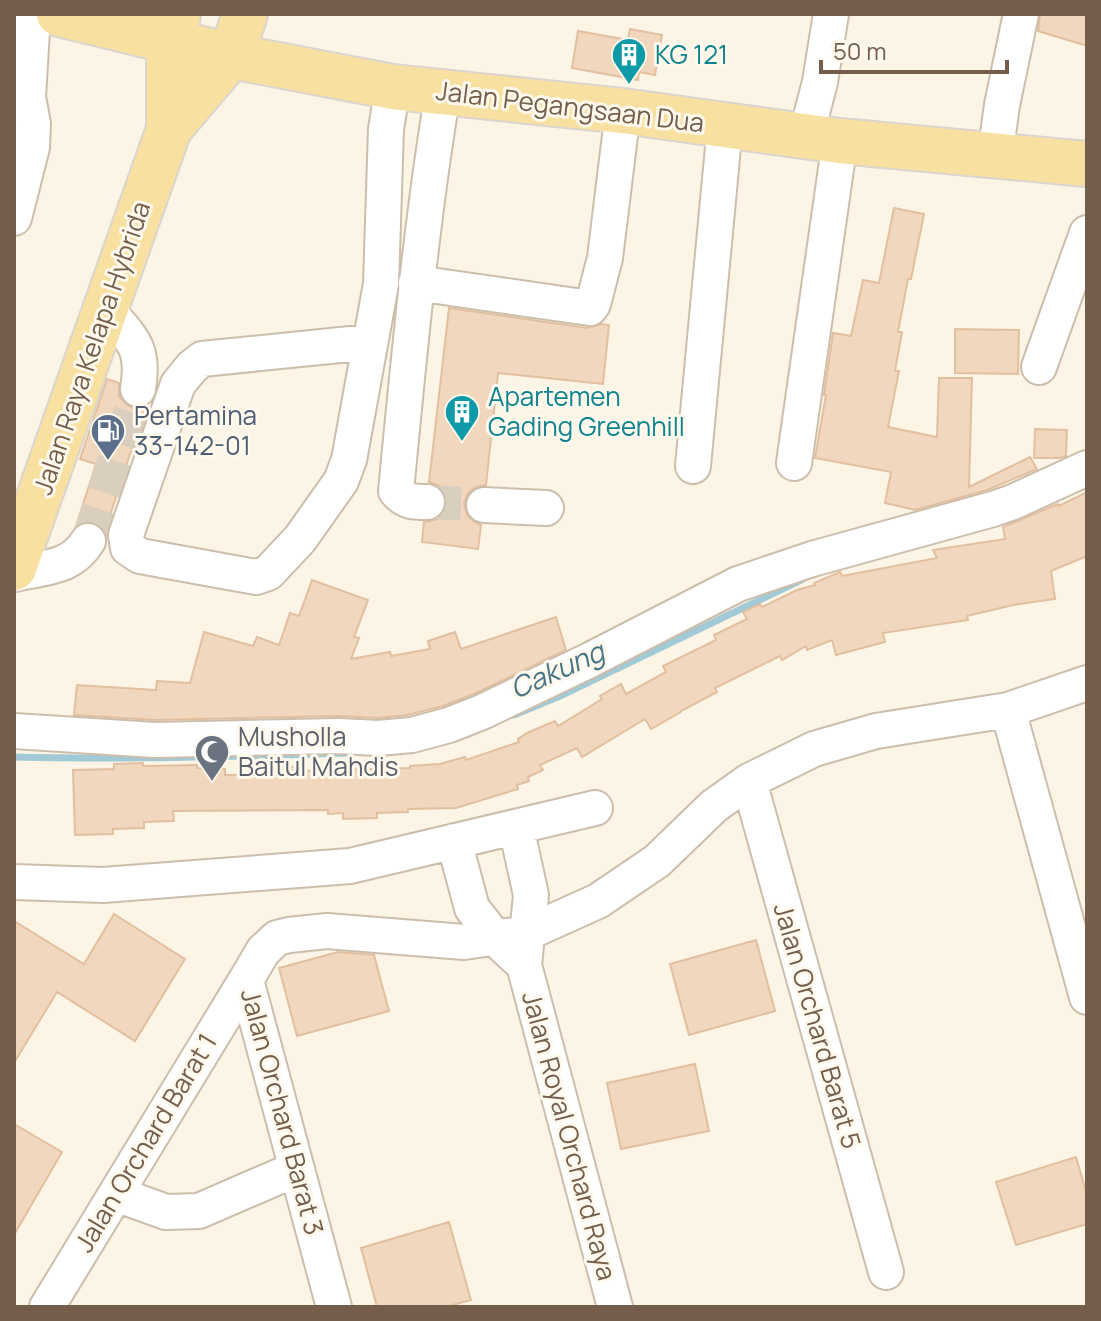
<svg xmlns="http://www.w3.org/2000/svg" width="1101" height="1321" font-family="Manrope,sans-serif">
<rect width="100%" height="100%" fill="#fcf5e6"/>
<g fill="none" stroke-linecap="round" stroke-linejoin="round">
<path stroke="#a1c9d6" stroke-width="7" d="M514,715l46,-19 243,-117
M14,757c111,3 222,0 334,-4"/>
</g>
<path fill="#f0d7be" stroke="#e2bf9f" stroke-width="2" d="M1040,14h47v32l-49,-15z
M630,29l32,6 -7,40 -16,-3 -1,8 -66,-12 6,-37 50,9z
M894,208l30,6 -13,65h-3l-10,53h4l-7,39h4l-11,56 49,10 2,-59h33l-3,109 61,-30 7,12 -50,21 -72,20 -30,-7 6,-31 -76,-14 11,-63h-2l9,-62 18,3 12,-56 16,3z
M449,308l138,20 14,-4 8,1 -6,59 -105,-11 -12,112 -12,3 -7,7 -3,8 3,12 6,6 8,4 -3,24 -56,-7 2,-20 14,-3 6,-6 3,-10 -3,-12 -6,-6 -9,-3z
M955,329l64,1 -1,44 -63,-1z
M107,379l12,4v13l8,9 8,4 10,-1 -40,123 -6,-6 -8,-4 -10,1 -5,4 20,-62 -16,-5z
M1035,429l32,1 -1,26 -6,2h-26z
M1087,492v64l-36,15 4,28 -42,6 -46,11 1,4 -85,13 2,9 -49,13 -4,-15 -25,10 -1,-4 -24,14 -2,-4 -65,32 2,4 -36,19v1l-30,17 -6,-10 -63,38 -5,-9 -37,17 3,5 -15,7 1,4 -12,4 1,4 -62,19 -48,1v3l-31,1v5l-34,1v-6l-15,1v-4l-155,1 1,10 -30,1v6l-31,1v5l-38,1 -2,-65 41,-1v-5l29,-1v3l54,-1v3l28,1v6l51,-1v-7h20v4l114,-3v-2l30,-2 25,-7 1,3 53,-18 -1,-3 9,-6 28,-12 3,5 44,-27 -2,-3 21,-12 5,10 40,-22 -3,-6 53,-26 -2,-5 33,-16 -4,-7 17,-8 2,3 35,-17 18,-5 -1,-2 26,-11 2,4 95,-18 -4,-8 72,-11 -2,-12 55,-23 1,2z
M312,580l56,20 -14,37 5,1 -8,21 39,-7 1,4 39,-7 -2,-8 27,-9 6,17 95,-32 10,33 -92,44 -31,12 -35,9 -30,3 -39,-2 -184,4 -81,-5 3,-30 79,5 1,-9 33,2 14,-51 49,14 4,-9 22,8 11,-32 9,3z
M114,914l71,45 -50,82 -78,-49 -43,71v-142l70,43z
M756,940l19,71 -86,24 -19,-71z
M338,952l36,3 15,56 -92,25 -18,-68z
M695,1064l14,67 -88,18 -14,-66z
M14,1124l48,28 -48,83z
M1076,1157l11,38v29l-71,21 -20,-63z
M449,1222l22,78 -26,7h-68l-16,-59z"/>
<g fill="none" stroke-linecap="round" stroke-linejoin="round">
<path stroke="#dacfbf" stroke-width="34" stroke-dasharray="34 17" stroke-linecap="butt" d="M427,502l57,3
M88,541l50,-152"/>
<defs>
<path id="minor" d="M806,136l14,-54 11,-68
M995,156l7,-51 19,-91
M14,218l18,-71 1,-23 -5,-27 5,-83
M416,283l174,25 3,-4 12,-46 18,-147
M106,309c26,30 39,38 32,80
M370,342l-168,17 -10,8 -14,17 -52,151 2,13 12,8 116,21 12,-4 32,-34 41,-58 8,-21 32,-176 5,-155 7,-42
M1039,367l48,-134
M794,463l46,-322
M693,466l32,-340
M427,502c-14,0 -22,0 -31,-11 13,-134 25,-267 47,-399
M484,505l62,3
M14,574c30,-7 57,-5 74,-33
M1008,710l79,287
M14,731l141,9 184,-4 39,2 34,-3 37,-10 33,-13 108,-52 148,-76 74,-25 181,-50 20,-7 74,-34
M749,781l137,491
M454,841l18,67 24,31 28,26 7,-70 -15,-68
M14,882l89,3 247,-19 245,-58
M524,965l91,342
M116,1194l50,18 33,-1 97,-42
M47,1307l199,-327
M334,1307l-88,-327 17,-29 14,-13 12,-3 38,-4 137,11 63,-9 71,-32 59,-40 57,-55 35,-25 65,-32 62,-18 132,-21 79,-27"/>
<path id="major" d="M59,14l172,42 162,31 230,24 217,30 247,23
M169,129l62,-73 14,-42
M14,568l155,-439v-88l9,-25"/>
</defs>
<use href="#minor" stroke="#cdbeac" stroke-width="38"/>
<use href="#major" stroke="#dbd5d0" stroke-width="48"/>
<use href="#minor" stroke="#fff" stroke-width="34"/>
<use href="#major" stroke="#f8e0a0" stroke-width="44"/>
</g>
<defs>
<symbol id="building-pin" viewBox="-11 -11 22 30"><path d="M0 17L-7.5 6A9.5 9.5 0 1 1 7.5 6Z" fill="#0f9aa8" stroke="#fef9ec"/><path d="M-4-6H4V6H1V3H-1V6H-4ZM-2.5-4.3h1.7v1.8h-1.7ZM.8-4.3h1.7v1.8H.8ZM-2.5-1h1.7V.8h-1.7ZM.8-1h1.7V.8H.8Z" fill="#fff"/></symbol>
<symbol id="fuel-pin" viewBox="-11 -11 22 30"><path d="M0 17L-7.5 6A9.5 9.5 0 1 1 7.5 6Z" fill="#5c6f8a" stroke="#fef9ec"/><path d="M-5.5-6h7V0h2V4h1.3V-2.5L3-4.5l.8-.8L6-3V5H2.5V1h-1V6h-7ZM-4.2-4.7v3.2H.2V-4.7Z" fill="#fff"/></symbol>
<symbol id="mosque-pin" viewBox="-11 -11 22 30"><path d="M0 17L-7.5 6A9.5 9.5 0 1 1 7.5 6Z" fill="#6b7280" stroke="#fef9ec"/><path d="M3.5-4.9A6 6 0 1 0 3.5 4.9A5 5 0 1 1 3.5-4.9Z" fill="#fff"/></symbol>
</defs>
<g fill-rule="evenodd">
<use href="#building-pin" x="609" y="35" width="40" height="54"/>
<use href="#building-pin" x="442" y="392" width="40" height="54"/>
<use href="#fuel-pin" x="88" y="411" width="40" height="54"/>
<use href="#mosque-pin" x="192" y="732" width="40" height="54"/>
</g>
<g text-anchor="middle" stroke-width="6" stroke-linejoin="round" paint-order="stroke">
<g font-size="26" fill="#0d838f" stroke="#fef9ec" text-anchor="start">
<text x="655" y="64">KG 121</text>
<text x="488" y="406">Apartemen<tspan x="488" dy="30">Gading Greenhill</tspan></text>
</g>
<g font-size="26" fill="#745e4b" stroke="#fef9ec">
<text transform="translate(570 107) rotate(7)" y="9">Jalan Pegangsaan Dua</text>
<text transform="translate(92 348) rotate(-71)" y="9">Jalan Raya Kelapa Hybrida</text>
<text transform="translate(817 1026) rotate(74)" y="9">Jalan Orchard Barat 5</text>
<text transform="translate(282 1112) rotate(75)" y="9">Jalan Orchard Barat 3</text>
<text transform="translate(569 1136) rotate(75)" y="9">Jalan Royal Orchard Raya</text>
<text transform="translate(146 1143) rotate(-59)" y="9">Jalan Orchard Barat 1</text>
</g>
<g font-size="26" fill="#4e5e75" stroke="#fef9ec" text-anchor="start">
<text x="134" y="425">Pertamina<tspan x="134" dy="30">33-142-01</tspan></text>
</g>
<g font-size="26" fill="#5b616d" stroke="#fef9ec" text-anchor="start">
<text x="238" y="746">Musholla<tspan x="238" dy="30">Baitul Mahdis</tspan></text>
</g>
<g font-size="28" font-style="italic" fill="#467587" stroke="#fef9ec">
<text transform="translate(557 670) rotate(-24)" y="10">Cakung</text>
</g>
</g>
<rect width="1101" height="1321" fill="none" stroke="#745e4b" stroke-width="32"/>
<path d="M821 60v12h186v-12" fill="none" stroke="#745e4b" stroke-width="4"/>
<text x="833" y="60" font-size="24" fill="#745e4b" stroke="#fef9ec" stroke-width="6" paint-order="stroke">50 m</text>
</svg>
